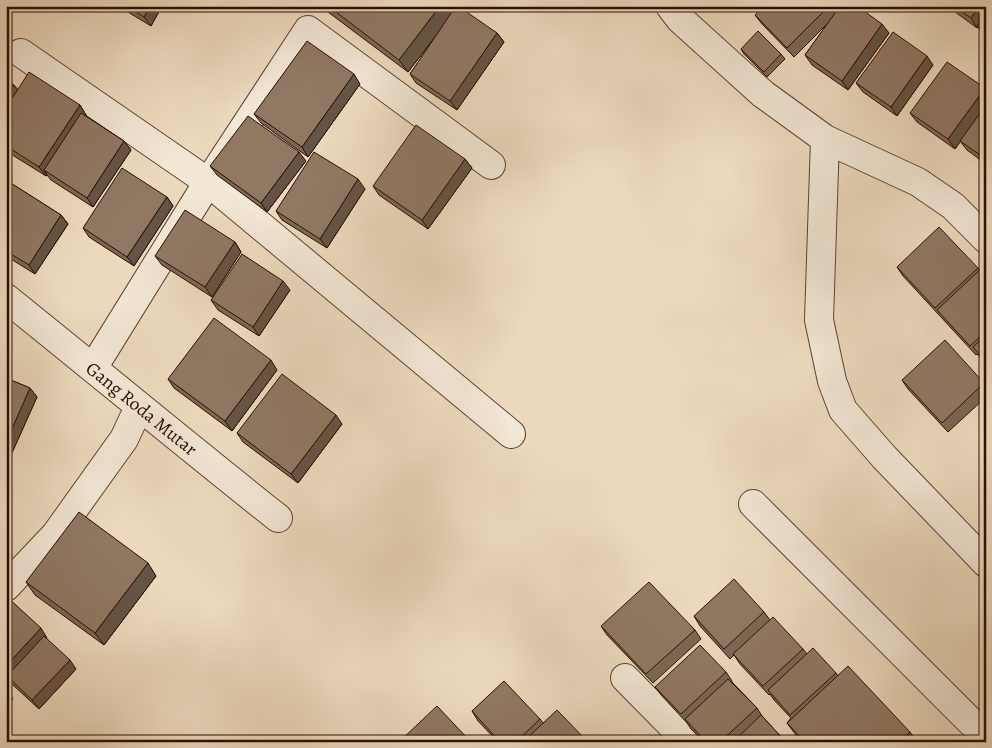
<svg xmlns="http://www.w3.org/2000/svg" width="992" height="748" font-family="Alegreya,serif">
<rect width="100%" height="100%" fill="#eddabe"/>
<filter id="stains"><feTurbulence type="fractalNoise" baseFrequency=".004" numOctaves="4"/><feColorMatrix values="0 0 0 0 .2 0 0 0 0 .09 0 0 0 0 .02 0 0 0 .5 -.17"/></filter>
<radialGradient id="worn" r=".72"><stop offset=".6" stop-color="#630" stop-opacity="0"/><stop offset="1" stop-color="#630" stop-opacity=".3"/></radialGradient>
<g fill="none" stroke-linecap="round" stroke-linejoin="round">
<defs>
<path id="minor" d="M670,6l10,13 83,75 62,45 93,43 35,24 33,33
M21,53l187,129 303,252
M825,139l-6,181 13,61 11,29 41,47 102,106
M6,298c91,73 181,148 272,220
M93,368l107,-173 108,-165 183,135
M753,504l233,233
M6,587l50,-53 68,-95 15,-32
M625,678l63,64"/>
</defs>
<use href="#minor" stroke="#5c4130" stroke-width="30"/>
<use href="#minor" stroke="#f3e7d5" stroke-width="28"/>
</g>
<path fill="#7c6755" stroke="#2b0e01" d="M118,6h44l-11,20z
M320,6h131l3,4 43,23 7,9 -47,68 -41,-27 -6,-9 26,-38 -28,36z
M764,6h93l32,27 -41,57 -36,-25 -7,-10 23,-32 -34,34 -32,-33 -7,-9z
M947,6h39v31l-3,-2 -5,-8 -1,1z
M741,49l40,5 4,5 -18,18 -23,-23z
M933,65l-36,51 -34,-24 -7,-9z
M6,80l8,5 4,5 62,15 6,10v1l38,25 7,9 -38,57 -42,-27 -4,-5 -1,1 -40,-25z
M360,84l-52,73 -47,-34 -7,-9z
M985,88l1,17 -31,44 -38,-27 -7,-9z
M986,105v59l-19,-14 -7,-9z
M465,159l7,9 -44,61 -49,-34 -6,-9z
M306,161l-39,51 -50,-37 -7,-9z
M6,180l55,35 7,9 -33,50 -29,-18z
M365,189l-38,59 -45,-28 -6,-9z
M167,197l6,9 -39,60 -45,-29 -6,-9z
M235,242l6,10 -29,45 -50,-32 -7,-9z
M986,264v99l-9,-9 -1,1 -73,-79 -6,-9 81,1 2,2z
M290,290l-31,46 -41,-26 -7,-10z
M277,370l-45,61 -58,-43 -6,-9z
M6,378l24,10 7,9 -26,58 -5,-2z
M902,380l82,3 2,2v12l-38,35 -40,-43z
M342,424l-44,59 -55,-41 -6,-9z
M156,576l-52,69 -69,-50 -9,-13z
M6,596l41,42 -1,1 30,30 -37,40 -26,-24 -4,-6 -3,3z
M764,612l6,8 33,29 4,5 29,19 2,3 72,56 7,10h-115l-6,-7 -9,-12 4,-5 -17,-18 -4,-6 -1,1 -29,-31 -6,-9 -4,4 -30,-33 -6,-10z
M601,626l94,4 6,9 -48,44 -46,-48z
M726,672l6,9v1l25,26 5,8 24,26h-82l-13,-13 -4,-6 -25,-27 -7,-9z
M472,711l68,8 3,4 43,17 1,2h-89l-20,-21z"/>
<path fill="#655445" stroke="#2b0e01" d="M150,6h12l-11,20 -7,-9z
M440,6h11l4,5 -47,61 -9,-12z
M979,6h7v10l-9,12 -6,-10z
M882,24l7,9 -41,57 -6,-9z
M497,33l7,9 -47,68 -7,-9z
M927,56l6,9 -36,51 -6,-9z
M354,74l6,10 -52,73 -6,-10z
M14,85l7,9 -15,22v-19z
M985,88l1,17 -31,44 -7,-10z
M80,105l6,10 -38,58 -4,-3 3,5 -1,1 -7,-9z
M124,141l7,9 -38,57 -6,-9z
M299,152l7,9 -39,51 -6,-9z
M465,159l7,9 -44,61 -6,-9z
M358,179l7,10 -38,59 -7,-9z
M167,197l6,9 -39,60 -7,-9z
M61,215l7,9 -33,50 -6,-9z
M235,242l6,10 -29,45 -7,-10z
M283,281l7,9 -31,46 -6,-9z
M271,360l6,10 -45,61 -7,-10z
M30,388l7,9 -26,58 -5,-7v-6z
M336,415l6,9 -44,59 -7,-9z
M148,563l8,13 -52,69 -9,-12z
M41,628l6,10 -37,40 -3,-2 2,3 -3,3v-16z
M70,660l6,9 -37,40 -7,-9z
M7,690l6,9 -7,8v-16z"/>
<path fill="#907863" stroke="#2b0e01" d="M127,6h23l-6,11z
M328,6h112l-41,54z
M456,6h2l39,27 -47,68 -40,-27z
M764,6h65l-42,42 -32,-33z
M840,6h17l25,18 -40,57 -37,-26z
M954,6h25l-8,12z
M986,13v19l-9,-6z
M758,31l23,23 -17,18 -23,-23z
M893,32l34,24 -36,51 -35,-24z
M307,41l47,33 -52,73 -48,-33z
M947,62l38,26 -37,51 -38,-26z
M29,72l51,33 -41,62 -33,-21v-38z
M6,80l8,5 -8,12z
M986,105v54l-26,-18z
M81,113l43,28 -37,57 -43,-28z
M248,116l51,36 -38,51 -51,-37z
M416,125l49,34 -43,61 -49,-34z
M314,152l44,27 -38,60 -44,-28z
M122,168l45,29 -40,60 -44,-29z
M6,180l55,35 -32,50 -23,-14z
M185,210l50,32 -30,45 -50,-31z
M939,227l39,41 -43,40 -38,-41z
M242,254l41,27 -30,46 -42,-27z
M986,264v67l-16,15 -33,-36z
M214,318l57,42 -46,61 -57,-42z
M986,335v26l-13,-14z
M945,340l39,43 -42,40 -40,-43z
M282,374l54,41 -45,59 -54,-41z
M6,378l24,10 -24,54z
M79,512l69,51 -53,70 -69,-51z
M734,579l30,33 -40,37 -30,-33z
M649,582l46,48 -49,44 -45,-48z
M6,596l35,32 -35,38z
M773,617l30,32 -40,37 -30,-32z
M44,636l26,24 -38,40 -25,-24z
M700,645l26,27 -45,42 -26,-27z
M813,648l23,25 -46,42 -22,-25z
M848,666l62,66 -11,10h-94l-18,-19z
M728,679l29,29 -37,34h-14l-21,-23z
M504,681l36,38 -24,23h-16l-28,-31z
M437,706l33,35 -1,1h-70z
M557,710l29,30 -2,2h-61z
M761,715l25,27h-53z"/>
<g text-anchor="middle" stroke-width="4" stroke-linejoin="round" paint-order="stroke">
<g font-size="19" fill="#2b0e01" stroke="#f3e7d5">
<text transform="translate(142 408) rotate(39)" y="7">Gang Roda Mutar</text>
</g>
</g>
<rect width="992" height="748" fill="none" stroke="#eddabe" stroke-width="25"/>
<rect x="8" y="8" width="977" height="733" fill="none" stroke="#2b0e01" stroke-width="2.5"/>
<rect x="12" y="12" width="967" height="723" fill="none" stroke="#2b0e01"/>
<rect width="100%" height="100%" filter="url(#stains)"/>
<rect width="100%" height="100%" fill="url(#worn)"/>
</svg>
